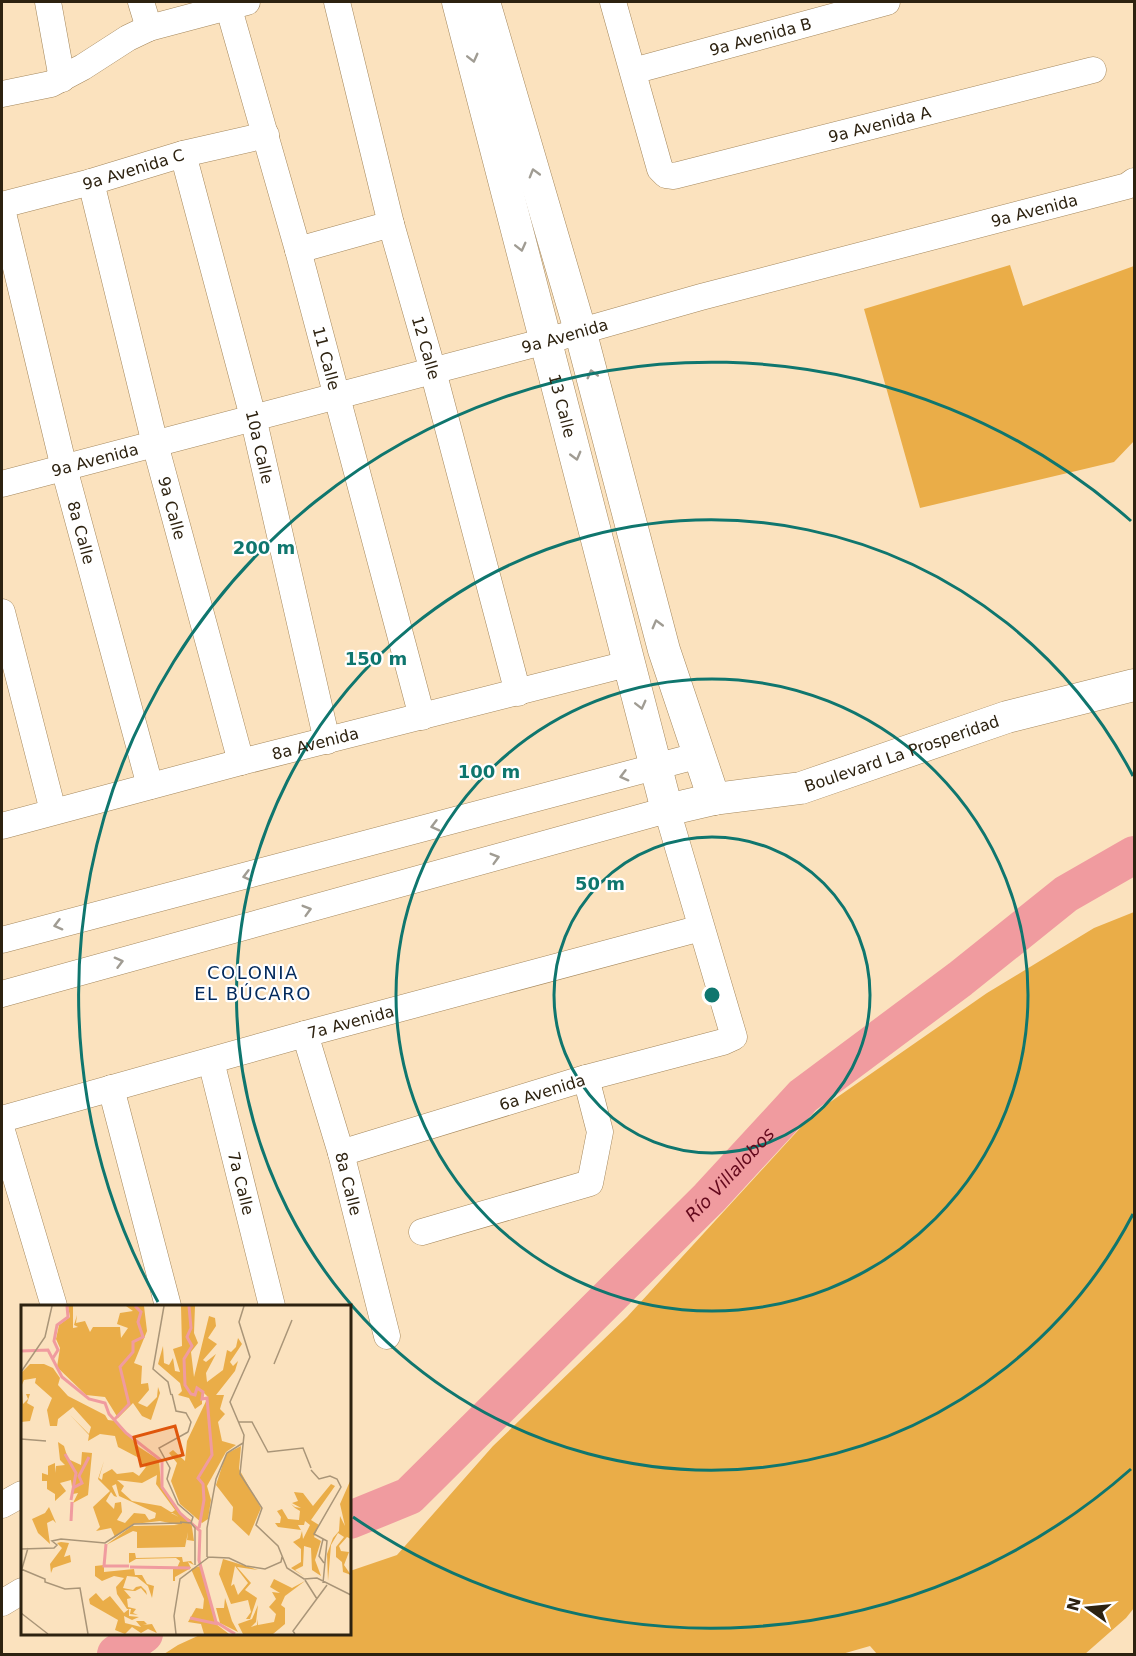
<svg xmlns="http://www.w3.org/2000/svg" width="1136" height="1656" font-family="'DejaVu Sans',sans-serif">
<rect width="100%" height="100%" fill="#fbe2be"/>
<path fill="#eaad48" d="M1010,265l13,41 111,-40v175l-20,21 -194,46 -56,-199z
M1134,912v696l-8,10 -41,36h-208l-7,-8 -28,8h-678l14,-9 24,-11h148v-63l47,-16 96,-109 134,-129 186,-203 174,-121 107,-65z"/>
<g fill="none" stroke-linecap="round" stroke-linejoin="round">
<g stroke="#f09b9f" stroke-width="38">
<path id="s1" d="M350,1520l59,-24 300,-298 94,-102 157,-117 106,-85 68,-39"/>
<path d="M116,1654l28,-20"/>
</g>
<defs>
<g id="minor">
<path d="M48,2l14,77"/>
<path d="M141,2l8,26"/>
<path id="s2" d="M227,2l71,248 124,467"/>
<path id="s3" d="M337,2l54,222 42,147 85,322"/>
<path id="s4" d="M613,2l47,167 6,6 8,1 419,-106"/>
<path id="s5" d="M633,71l254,-69"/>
<path d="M2,94l49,-10 32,-17 45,-29 21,-10 98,-26"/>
<path id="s6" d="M183,154l70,263 74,324"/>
<path id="s7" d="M91,182l64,262 86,318"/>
<path id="s8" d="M2,205l89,-23 92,-28 83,-19"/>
<path id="s9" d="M2,209l62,259 86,318"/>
<path d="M298,250l93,-26"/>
<path id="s10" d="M2,484l544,-143 155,-44 426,-111 7,-5"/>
<path d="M2,612l51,199"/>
<path id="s11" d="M2,826l239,-64 390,-99"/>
<path d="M2,940l698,-185"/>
<path d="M2,994l665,-184 67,227 -11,5 -137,36 -245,75"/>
<path id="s12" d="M305,1034l36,119 46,183"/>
<path id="s13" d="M211,1061l61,245"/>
<path d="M111,1088l57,218"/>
<path id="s14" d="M2,1119l303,-85 396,-106"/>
<path d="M2,1131l52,175"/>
<path d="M422,1232l168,-49 10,-51 -14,-54"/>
<path d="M2,1505l20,-11"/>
<path d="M2,1603l20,-12"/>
</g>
<g id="major">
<path id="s15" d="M458,2l209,808 47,-11 87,-11 206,-71 127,-32"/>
<path d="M484,2l96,328 84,320 50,149"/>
</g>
</defs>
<use href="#minor" stroke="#a4875c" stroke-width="27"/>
<use href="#major" stroke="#a4875c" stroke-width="33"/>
<use href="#minor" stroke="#fff" stroke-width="26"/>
<use href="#major" stroke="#fff" stroke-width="32"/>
</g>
<defs><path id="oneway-chevron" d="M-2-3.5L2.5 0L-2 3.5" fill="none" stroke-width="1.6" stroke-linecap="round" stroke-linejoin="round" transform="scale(1.5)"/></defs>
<g stroke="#a09c93">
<use href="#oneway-chevron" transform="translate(473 58) rotate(76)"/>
<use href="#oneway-chevron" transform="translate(534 173) rotate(-106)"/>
<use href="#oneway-chevron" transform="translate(521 247) rotate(76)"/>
<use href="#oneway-chevron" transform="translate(592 374) rotate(-105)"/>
<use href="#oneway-chevron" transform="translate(576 456) rotate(75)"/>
<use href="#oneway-chevron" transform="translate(657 624) rotate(-105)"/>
<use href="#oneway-chevron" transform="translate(641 705) rotate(76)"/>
<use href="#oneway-chevron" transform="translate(624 776) rotate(165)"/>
<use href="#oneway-chevron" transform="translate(435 826) rotate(165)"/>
<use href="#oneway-chevron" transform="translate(495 858) rotate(-16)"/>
<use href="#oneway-chevron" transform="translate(247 876) rotate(165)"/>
<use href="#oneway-chevron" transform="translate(307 910) rotate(-16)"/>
<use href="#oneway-chevron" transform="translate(58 925) rotate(165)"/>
<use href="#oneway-chevron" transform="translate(119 962) rotate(-15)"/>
</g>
<g fill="none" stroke="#0f766e" stroke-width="3">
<circle cx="712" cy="995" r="158"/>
<circle cx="712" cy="995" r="316"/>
<path d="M1133 1214A475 475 0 1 1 1133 776"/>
<path d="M1131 1469A633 633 0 0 1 353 1517M158 1302A633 633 0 0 1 1131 521"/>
</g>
<g text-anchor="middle" stroke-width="4.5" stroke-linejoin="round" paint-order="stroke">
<g font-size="16" fill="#2d2210" stroke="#fff">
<text dy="6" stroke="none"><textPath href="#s5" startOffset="132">9a Avenida B</textPath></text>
<text dy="6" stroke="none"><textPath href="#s4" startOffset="402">9a Avenida A</textPath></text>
<text dy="6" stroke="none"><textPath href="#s8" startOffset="136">9a Avenida C</textPath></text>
<text dy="6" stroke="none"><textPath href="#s10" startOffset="1068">9a Avenida</textPath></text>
<text dy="6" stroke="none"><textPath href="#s10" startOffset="582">9a Avenida</textPath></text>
<text dy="6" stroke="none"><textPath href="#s3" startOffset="357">12 Calle</textPath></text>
<text dy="6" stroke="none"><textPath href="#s2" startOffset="370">11 Calle</textPath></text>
<text dy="6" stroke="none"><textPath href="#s15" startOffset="417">13 Calle</textPath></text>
<text dy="6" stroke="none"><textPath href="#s6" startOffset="303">10a Calle</textPath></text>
<text dy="6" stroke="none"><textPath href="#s10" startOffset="96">9a Avenida</textPath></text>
<text dy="6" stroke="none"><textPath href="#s7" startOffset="336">9a Calle</textPath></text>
<text dy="6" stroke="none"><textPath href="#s9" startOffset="333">8a Calle</textPath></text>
<text dy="6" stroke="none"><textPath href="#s11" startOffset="324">8a Avenida</textPath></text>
<text dy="6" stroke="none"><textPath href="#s15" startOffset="1077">Boulevard La Prosperidad</textPath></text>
<text dy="6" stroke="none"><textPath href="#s14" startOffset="362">7a Avenida</textPath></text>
<text transform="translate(542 1092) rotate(-17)" y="6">6a Avenida</text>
<text dy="6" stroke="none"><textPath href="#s13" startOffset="126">7a Calle</textPath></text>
<text dy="6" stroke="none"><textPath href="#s12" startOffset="156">8a Calle</textPath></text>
</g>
<g font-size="18" letter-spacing="1.5" fill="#01285b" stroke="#fff">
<text x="253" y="979">COLONIA<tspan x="253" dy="21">EL BÚCARO</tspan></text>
</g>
<g font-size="18" font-style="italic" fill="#63091c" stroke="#fff">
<text dy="6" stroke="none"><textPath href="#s1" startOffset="518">Río Villalobos</textPath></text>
</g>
</g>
<g transform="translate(21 1305)">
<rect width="330" height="330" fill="#fbe2be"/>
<path d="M47,1h5v22l5,-1 -4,-2 3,-10 -1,8 9,-2 5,11 3,-5h27l1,11 7,-10 -11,-4 3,-11 13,-2 -7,-5h18l3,25 -13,32 8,3 -1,18 7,-1 1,7 -11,13 9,4 10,-10 1,-10 2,6 -9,27 -9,-4 -9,-13 -15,15 -13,-21 -19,-2 -29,-28 3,-19 -4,-9 3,-14 11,-8zM160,1h14l-1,27 4,10 -7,9 3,25 15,-61 6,2 1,8 -8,12 9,6 -14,16 3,2 10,-8 -10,19 1,9 16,-12 4,-20 4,2 5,-5 2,-9 4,6 -12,18 3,4 5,-5 -3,10 -19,24h8l-4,14 5,5 -7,8 4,19 14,4 -10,7 -19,34 4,14 -3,19 -6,4 -22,-19 -9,-23 6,-18 -8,-10 4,-3 12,11 2,-20 21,-44 -6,-6v13l-7,5 -6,-11 -11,-3 4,-4 -2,-8 -22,-19 5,-18 1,17 5,2 4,-7 2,13 5,1 -7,-23 9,-3zM9,59h14l9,4 7,10 -2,7 10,11 37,19 3,5 8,1 23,26 20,13 2,25 18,28 12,7 3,21 -7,-1 1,-8 -3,15 -48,1v-16l-4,-1 -27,14 26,-19 47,-1 -19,-4 -26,3 -19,13 -4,-9 -15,3 4,-4 -7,-20 17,-16 -12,-12 6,-18 -5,17 3,2 1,-6 9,-5 5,5 16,-2 6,4 7,-9 -7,-4v-5l-21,-11 -3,-11 -15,-2 -12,7 1,-6 -19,-20 19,19 2,-7 -18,-20 -15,12 -1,7h-7l-3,-16 5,-12 -17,-15 1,-5 -12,2 -3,7v-14zM136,170l-1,9 19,26 -4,3 8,4 -18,-11 -29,-5 -11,-10 3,-5 -7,-6 25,3zM95,179l3,12 37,17 -1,5 -6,2 -4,-6 -11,-1 -9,10 -8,-3 5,-8 -1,-10 -6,1 -1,6 -8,-8 5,-9 3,4 3,1 -5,-11zM1,85l1,14 5,-5 -2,-5h4l-3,9 7,4 -4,14 -9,1zM37,137l6,4 4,13 13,6 1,-13 10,1 -4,42 -15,8 5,-10 -5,1 -2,-14 -11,3 6,8 -11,10v-7l-8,-5v-8h-5v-8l6,2v-9l7,-3v10l1,-7 9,-1 -5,-5zM220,141l-2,23 22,39 -12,28 -17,-16 1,-13 -17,-22 10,-31zM330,174v60l-4,-2 -8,9 2,5 8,1 -5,13 7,10 -8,-3 -1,-10 -6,-5v-10l8,-10 -6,-4 -7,12 -3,36 -1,-27 6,-16 6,-7 1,-15 5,10 -5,-22zM310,179l4,2 -24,34 8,5 -5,12 7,4 -6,19 6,16 -9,-6 -1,-22 -7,-2 -1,20 -8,4 10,7 -14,-9 10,-6v-13l-8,-7 7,-4 2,-7 1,8 7,-14 -5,-4 -1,4h-6l3,5 -23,-3 -3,-4h5l1,-6 -4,-6 5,-2 6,10 11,1 1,-9 -5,-3 -4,-4 4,3 6,1 -9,-5 6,-2 -4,-9 9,1 10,13zM28,202l7,16 -3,-3 -6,3 3,21 -12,-11 -6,-14 13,-6zM40,237l8,1 -5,14 6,-2 1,7 -18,6 -2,5 -1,-9 12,-16 -5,-5zM108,248h6l1,5 46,-1 1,5 8,-1 3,4 -6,-3 3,6 -16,9v4h-2v-12l8,-1h-4l3,-7 -4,-3 -40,1 -7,4zM202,254l35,11 -21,-3 14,16 -6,7 12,8 -7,21h-4l5,-7 -3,-12 -17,4 -12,-30zM214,261l13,17 -10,12 -4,-11 -3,2zM83,260v7l30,-3 1,6h7l5,9 7,2 -2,12 -4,-12 -11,-9 -10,-1 -4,12 10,2 3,-3 5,-1 5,5 1,4 -6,-7 -6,3 -11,-1 7,8 -4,1 1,8 8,2 -3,4 5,2 -8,-1 1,-5h-4l-10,-15 -1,-7 8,-9 -10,-2 -12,5 -7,-5v-10zM179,261l16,58 13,10h-25l-3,-10 -13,-2 8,-14 7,1 1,-10 -21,-3 21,3 -13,-30zM253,274l18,9 13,-7 -20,15 -4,9 4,3v16l-12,10h-30l-5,-10 14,-5 6,-14 -2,17 -5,5 6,-2 1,-6v6l16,-3 2,-8 -7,-7 7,-8 -4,-7 8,1 -10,-6zM75,288l7,8 7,-5 14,17 5,-4v7l10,1 -7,3 -8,-4 1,7 16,4 -5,-6h8l3,3 -4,1 9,-1 5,9 -9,-4 -7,4 -9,-6 -7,7 -10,-4 3,-10 -28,-16 -1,-5zM204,293l7,23 6,11 -18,-9 -4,-15h8z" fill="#eaad48" fill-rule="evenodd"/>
<path fill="none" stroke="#f09b9f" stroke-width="3" d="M168,1l2,22 -4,9 5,9 -8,13 1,26 6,9 4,1 2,-7 6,4 -1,7 5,-1 5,57 -14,23 5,6 1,16 -5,28M0,46l27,-1 14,27 27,22 16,4 4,11 17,19 36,28v26l18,26 20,18 -1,29 17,62 19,12M32,53l5,-8 -4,-9 3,-16 11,-8 -1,-11M94,114l14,-15 -9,-37 13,-15v-10l10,-5 -5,-15 3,-10 -6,-6M44,149l11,19 -5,27M52,183l9,-5 -3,-7 10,-19M50,216l1,-19M85,239l-2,22h25M109,262l60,1M169,313l28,6"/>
<path fill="none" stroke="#a99578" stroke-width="1.5" d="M143,1l-11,63 15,13 3,13M223,1l-5,16 11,35 -20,45 14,33 -4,39 22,34 -6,17 22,21 9,22 17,11 13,-1 34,17M253,59l18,-44M0,67l24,-35 7,-31M151,89l4,17 10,2 5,9 -3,10M217,117h14l16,30 35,-4 8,20M167,127l-29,16 11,20 -3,11 11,25 15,13 -2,6M0,134l25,2M290,165l8,9 11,-3 7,3 4,8 -27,47 13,7 -4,42M159,217l11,1 4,5v37M302,234l-4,17 5,7M0,244l33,-1 3,-3 -5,-4 9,-2 44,4 29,-19 48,-1M186,252v-29l9,-49 11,-26 16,-10M186,252l22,1 17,8 19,3 16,-7 1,-5M0,264l24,10v3l20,7 15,-1 8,46M0,267l7,-24M284,275l12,19M0,308l27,21M155,329l-2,-18 6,-37 29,-22M274,329l-2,-3 34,-46"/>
<path fill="#df560c" fill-opacity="0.15" stroke="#df560c" stroke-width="3" d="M154,121l8,29 -42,11 -7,-29z"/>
<rect width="330" height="330" fill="none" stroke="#2d2210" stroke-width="3"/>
</g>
<circle cx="712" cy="995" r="9" fill="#0f766e" stroke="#fff" stroke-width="3"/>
<g font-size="18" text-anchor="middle" font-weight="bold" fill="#0f766e" stroke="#fff" stroke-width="4.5" stroke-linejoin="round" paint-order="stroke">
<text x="264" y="554">200 m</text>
<text x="376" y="665">150 m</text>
<text x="489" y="778">100 m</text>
<text x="600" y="890">50 m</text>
</g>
<rect width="1136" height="1656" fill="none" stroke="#2d2210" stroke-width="6"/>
<g transform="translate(1088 1608) rotate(285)" stroke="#ffffff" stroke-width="4.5" paint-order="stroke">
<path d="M0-4.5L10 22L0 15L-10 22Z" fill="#2d2210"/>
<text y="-9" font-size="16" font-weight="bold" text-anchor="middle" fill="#2d2210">N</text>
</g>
</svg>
